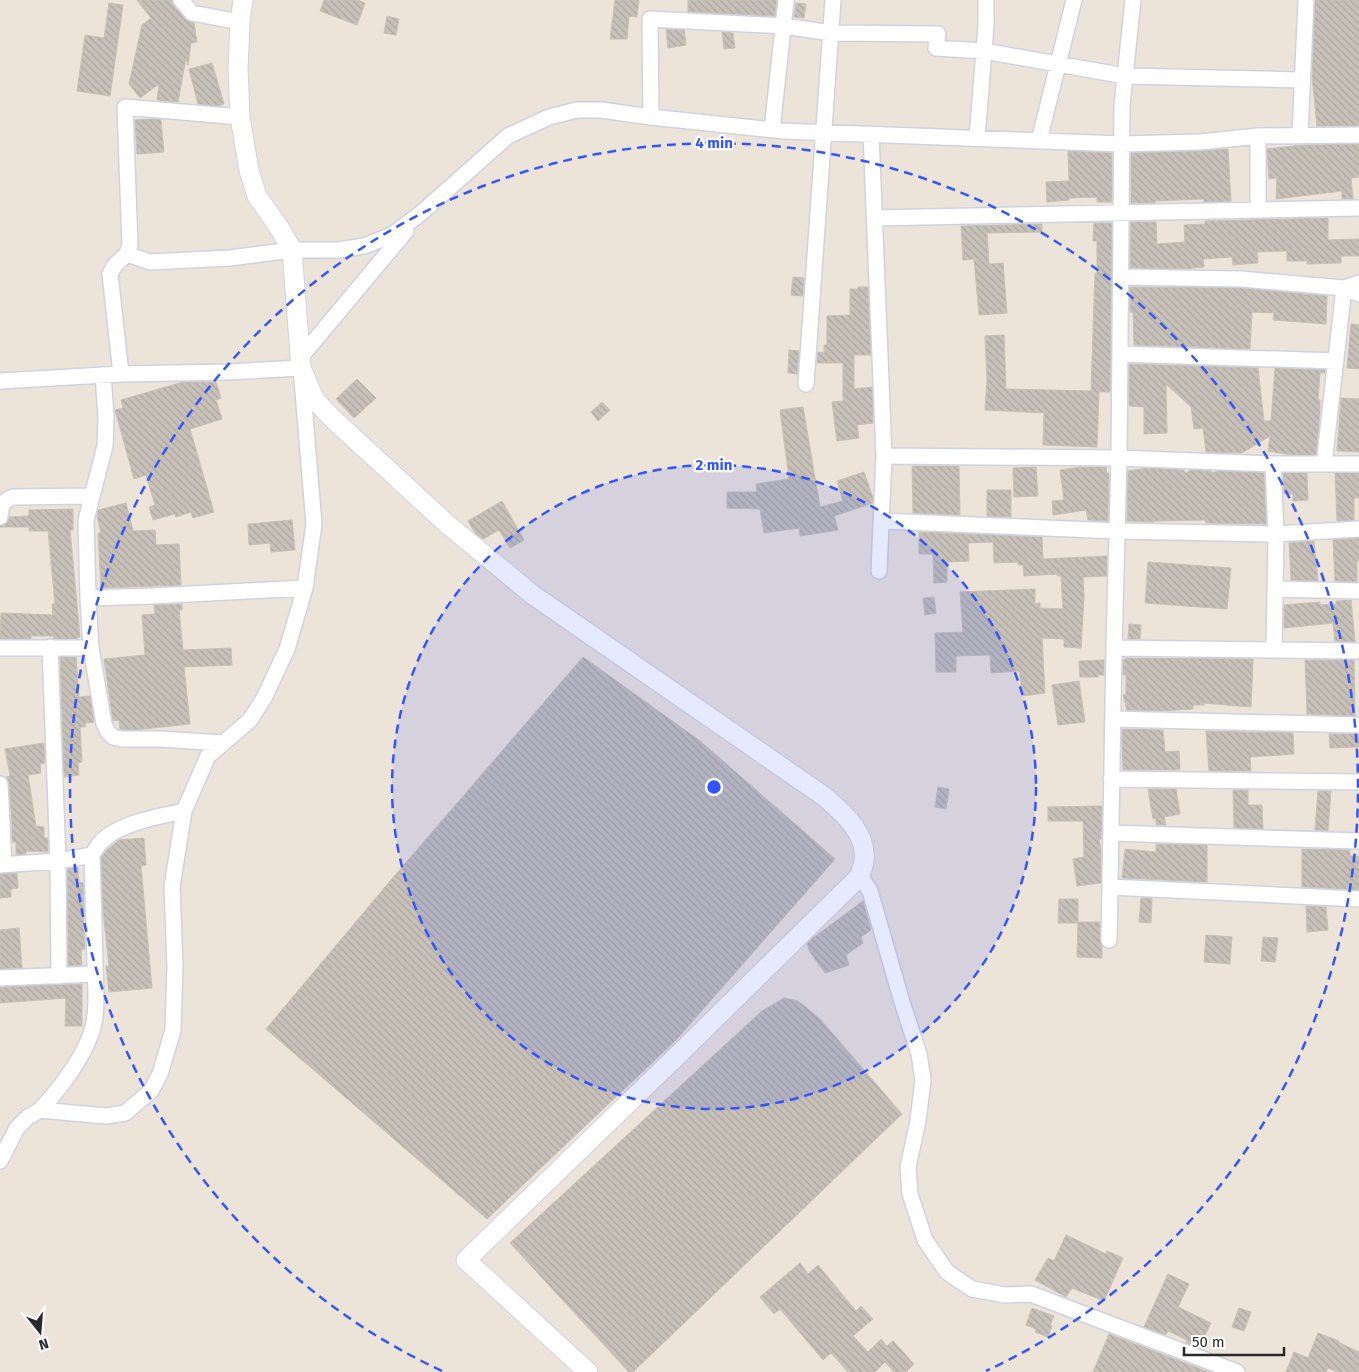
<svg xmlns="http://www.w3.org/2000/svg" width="1359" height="1372" font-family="'Fira Sans',sans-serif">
<defs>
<pattern id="building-back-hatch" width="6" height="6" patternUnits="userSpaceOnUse" patternTransform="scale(1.25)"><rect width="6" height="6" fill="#c7c1b9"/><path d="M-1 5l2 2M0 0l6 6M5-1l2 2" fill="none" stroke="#aba69f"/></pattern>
</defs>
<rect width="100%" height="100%" fill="#ece4d9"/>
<path fill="url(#building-back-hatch)" stroke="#c7c0b3" d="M137,0h35l2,6 11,13 9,4 3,19 -6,1 -3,22 -2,-7 -8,44 -21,-2 2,-16 -19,14 -11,-14 13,-59 9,-7z
M324,0h34l7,3 -8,22 -37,-14z
M615,0h24l-2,17 -8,-1 -2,23h-17z
M688,0h89l-2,16 -87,-4z
M1315,0h44v126h-42l-5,-49z
M109,3l14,2 -13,91 -33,-5 8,-56 19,3z
M796,3l10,1 -2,14 -10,-1z
M387,16l12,3 -3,16 -12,-2z
M666,29l18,1 2,15 -18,3z
M722,32l11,1 2,15 -11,1z
M212,63l12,41 -6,2 -20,-2 -9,-35z
M153,119l8,1 3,32 -27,2 -2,-34z
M1359,144v33l-8,1 2,21h-11v-8l-66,8 1,-21 -8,1 -2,-30 35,-4z
M1228,149l3,52 -27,1v-3l-49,2v2h-24v-50l69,-2z
M1068,151l44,2v49h-15v-5l-28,1v2l-22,2 -1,-20 23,-1z
M1328,218v22l31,-1v17h-18v7l-34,1v-3h-20v-10l-30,1 1,11 -25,2 -1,-8 -29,2 1,8 -22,2 -52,-1 1,-46h25l1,22 28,-2 -1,-17 21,-1v-3z
M1094,223h18l-2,169h-11l-2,55 -54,-2 1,-32 -59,-3 2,-30 -2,-44 19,-1 2,54 85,2 4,-118h2v-32h-4z
M1042,224v8l-55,1 2,31 14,-1 4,50 -28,2 -5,-56 -11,1 -2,-34z
M793,277l11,1 -1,18 -12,-1z
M858,287h10l3,68h-17v34l18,-2 1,36 -16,2 2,13 -22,3 -5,-39 11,-1v-38h-26l1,-11 6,1v-8h3v-29l23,-1v-26h8z
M1130,287l111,1 86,8 -1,28 -53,-4 1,-7 -22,-1 -2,37 -116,-4 -1,-33h-3z
M1351,324l8,1v44l-12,-1z
M789,350l10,1 -2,23 -9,-1z
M1129,364l129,4 6,53h7l4,-53 50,2v3h-5l-2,27h2v13l-4,42h-24l-24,-4 2,-15 -28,17 -36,-1 -3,-24 -9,1 -3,-22 -25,-23 1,49 -23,1v-27l-15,-1z
M357,379l19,19 -22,20 -18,-19z
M183,382h33l5,16 -5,2 6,19 -32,10 24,83 -21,6 -2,-6 -15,5 -1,-3 -22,6 -4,-13 6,-2 -9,-30 -12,4 -19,-69 8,-2 -2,-8z
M1341,398l18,1v53l-22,-1z
M602,402l8,8 -12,11 -7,-9z
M803,407l17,100 23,-6 -6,-20 27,-9 9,26v5l-39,13 4,14 -38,6 -1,-8 -35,5 -4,-24 -33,-1v-16h30l-1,-8 33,-5 -9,-69z
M912,466h47l1,49 -47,-2z
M1036,467l2,29 -24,1 -1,-29z
M1081,467h25l1,6h2l-1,48 -20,-1 -2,-10 -33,5 -1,-14 12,-1 -4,-30z
M1148,468l35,2 3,3 5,-3 21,1 -3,2 12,-2 43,2 2,51 -60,-1 -1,-3 -51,1v1l-27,-1 1,-50z
M1283,473h24l1,27 -15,1v-7h-9z
M1335,473h24v25h-5v22l-17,1z
M987,490h24v27l-24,-1z
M502,501l22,39 -14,8 -11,-18 -16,9 -8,-6 -7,-12z
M126,503l7,28 22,-1 1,15 23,-1 2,41 -80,3 -3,-55h3l-4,-17 1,-6z
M73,509v21h-3l10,107 -5,2h-21l-1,-3h-22v3h-31l1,-26 52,2 -1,-11h3l-7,-73h-19v-4h-29v-1l7,-3 2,-6 20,-1v-6z
M292,520l3,30 -24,2 -1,-9 -21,2 -1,-21z
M919,532l123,5 1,22 64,-3v20l-24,1 1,20 -3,51 -17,-1v-8l-22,-1 3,55 -22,3 -4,-25 -28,2 -1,-18 -34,1v16h-20l-1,-39 28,-1 -3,-40 75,-3v15l5,-1v5l23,1 -2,-33h-4v-2l-33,2 -1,-11h-5v-3l-24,1 -1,-21 -25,1 1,18 -22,1v20l-13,1 -1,-29h-14z
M1359,538v23h-2v21l-22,-1 -2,-41z
M1314,541l4,40 -27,-1 -2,-37z
M1148,562l83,6 -4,41 -82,-6z
M934,597l2,16 -11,2 -2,-17z
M1351,600l4,42 -20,-1 -2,-18 -49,5v-23l36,-3v3l16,-1v-3z
M182,604v6h-3l4,40 48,-2 1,17 -48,2 6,57 -56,6 -14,-1 -1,-9 -6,1 -9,-62 41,-4 -3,-40 13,-1 -1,-9z
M1129,624l12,1 -1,14h-12z
M60,657h16l3,40 11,-1 4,26 -9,1 1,4h-6l2,35 -4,1 1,12 -15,2z
M583,657l117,84 135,118 -159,181 -189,179 -221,-190 119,-142z
M1125,658l128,1 -2,48 -47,-4v2h-11v4l-32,2 -34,-1 -4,-15 3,-1v-19h-3v-15h2z
M1104,660v15h-6v2h-18l-1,-16z
M1305,660h49l1,56 -48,-2z
M1079,681l6,41 -27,3 -6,-40z
M1122,729l41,1 2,22 14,-1 1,19h-57l-1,-23z
M1206,731l87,2 1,21 -44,3 1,14h-42z
M1329,734h30v13l-29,1z
M44,743l1,20 -5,1 1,9 -13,2 8,51 8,1v11h4v14l-22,-1v3l-10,1v-13h-4v-18l-3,-40 -3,-7 4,-1 -5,-27z
M938,787l11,2 -3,20 -11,-2z
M1148,789h28l4,25 -16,3 2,8h-10v-7l-3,1z
M1233,790h15v15h14l1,24 -29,-1z
M1318,791h13l-3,40 -13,-1z
M1102,806l-1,33h-2l2,13v31l-24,3 -4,-27 11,-2 -1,-36h-35v-14z
M144,838l2,27 -5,1 11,122 -43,4 -3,-26h3l-6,-55 -2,-54 7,-8 11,-9z
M1156,844l51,1v37l-85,-4 3,-29 31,3z
M1302,849l48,1v6h9v34l-57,-3z
M78,867l1,16 4,-1 1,30h-1l2,37 -4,1 1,15 -14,1 -1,-97z
M17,873l1,15 -7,1v8l-11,1v-24z
M1141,898h11l-1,25 -12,-1z
M1059,899h19v23h22v18l2,6v12l-25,-1 1,-34h-20z
M863,901l8,29 -10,7 2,6 -17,12 3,10 -24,8 -15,-21 -3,-8 6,-6z
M1306,906l20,1 2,23 -21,2z
M19,928l3,40 -22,1v-39z
M1206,935l26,2 -2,27 -26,-2z
M1263,937l15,1 -3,24 -14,-1z
M82,984v42h-17l1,-28 -66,5v-16z
M784,998l14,3 21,17 83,96 -269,258h-4l-119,-129 252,-232z
M1066,1235l40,19 1,-3 16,7 -19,43 -32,-13 -6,9 -31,-17 13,-22 6,3z
M800,1263l8,11 10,-9 38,46 5,-5 12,13 -20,17 15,16 13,-13 6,7 6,-5 21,23 -8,8h-12l-9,-10 -10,10h-27l-17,-19 -8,7 -43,-51 -6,5 -14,-17z
M1168,1274l21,10 -11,23 33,16 -12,25 -13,-5 1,-3 -19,-9 -2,4 -22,-8z
M1032,1308l22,8 -4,9 2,1 -4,11 -13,-5 1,-3 -10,-4z
M1239,1308l12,4 -7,19 -12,-4z
M1318,1333l21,8 -1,1 21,10v20h-22l-9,-4 -2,4h-40l8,-20 14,6z
M1109,1334l100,38h-116z"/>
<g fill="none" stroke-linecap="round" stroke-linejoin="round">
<defs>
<path id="minor" d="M181,0l11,13 48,9
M651,117l-1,-98 134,7 47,7 107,1 -2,14 48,3 141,25 177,4
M772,130l14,-130
M871,134l13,322 -5,115
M1300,135l6,-135
M977,138l9,-112v-26
M1039,141l35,-141
M1258,210v-74
M875,218l484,-10
M127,254l23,8 80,-4 62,-8h47l25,-4 28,-11 28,-21 88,-78 41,-19 28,-7h24l50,7 132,14 339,13 78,-2 58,-6 101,-1
M1121,277l120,2 103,9 15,-5
M1120,354l216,7
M300,358l106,-127
M121,374l-11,-100 5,-9 12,-11 3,-9 -5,-138 115,10
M103,375l3,42 -1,29 -19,74 2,78 3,50 13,76 4,8 5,5 9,2h38l63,4
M0,381l121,-7 107,-2 73,-4 13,156 -9,64 -18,61 -23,49 -14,22 -42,36 -24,55 -12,76 3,80 -2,63 -13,44 -9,17 -26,22 -19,3 -66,-6 -12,7 -11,11 -17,33
M806,384l27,-384
M884,456l235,2 154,6h86
M1273,464l3,70 -2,116
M1324,464l20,-176 15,6
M0,517c1,-11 2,-16 13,-20l79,-1
M881,521l236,10 159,3 83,-5
M1275,589l84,2
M88,598l65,-2 152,-8
M50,647l8,214 1,115
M0,648h91
M1114,648l245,3
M1113,719l246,6
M1111,779l248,3
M0,784l4,81
M1111,833l248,8
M0,865l58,-4 34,-6c3,-5 6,-10 9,-13 18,-19 59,-26 83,-31
M860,876l10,15 32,111 17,52 4,26 -5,41 -10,46 2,27 15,46 22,32 25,17 33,6 26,-1 206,78
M1110,887l249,12
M1109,940l5,-292 5,-190 3,-353 11,-105
M0,978l95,-4
M40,1110c20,-21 48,-58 54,-87 4,-20 1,-40 1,-61 -1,-36 -2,-72 -3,-107"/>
<path id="tertiary" d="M243,0l-3,22 -2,48 2,47 9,53 8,26 23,33 12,21 9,118 14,32 18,19 114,105 86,71 292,202c18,16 42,36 39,63 0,5 -3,11 -4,16l-178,175 -216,209 122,112"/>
</defs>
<use href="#minor" stroke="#cfd2e3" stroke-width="18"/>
<use href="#tertiary" stroke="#cfd2e3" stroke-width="21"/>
<use href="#minor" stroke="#fff" stroke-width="15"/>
<use href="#tertiary" stroke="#fff" stroke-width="19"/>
</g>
<circle cx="714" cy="787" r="322" fill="#35f" fill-opacity=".12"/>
<g fill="none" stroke="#35f" stroke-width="2.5" stroke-dasharray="9 6">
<circle cx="714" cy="787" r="322"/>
<path d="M442 1371A644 644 0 1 1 986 1371"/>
</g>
<circle cx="714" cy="787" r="8" fill="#35f" stroke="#fff" stroke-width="2.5"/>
<g font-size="15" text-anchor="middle" font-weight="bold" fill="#35f" stroke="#fff" stroke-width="4.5" stroke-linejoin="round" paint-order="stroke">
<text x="714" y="148">4 min</text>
<text x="714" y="470">2 min</text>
</g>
<g transform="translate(40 1332) rotate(163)" stroke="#ffffff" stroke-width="4" paint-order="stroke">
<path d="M0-4L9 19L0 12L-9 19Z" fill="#292929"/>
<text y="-8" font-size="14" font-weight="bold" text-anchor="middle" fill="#292929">N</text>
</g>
<path d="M1184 1347v8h100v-8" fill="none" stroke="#292929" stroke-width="2.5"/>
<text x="1192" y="1347" font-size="15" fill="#292929" stroke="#ffffff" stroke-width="4" paint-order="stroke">50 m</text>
</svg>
